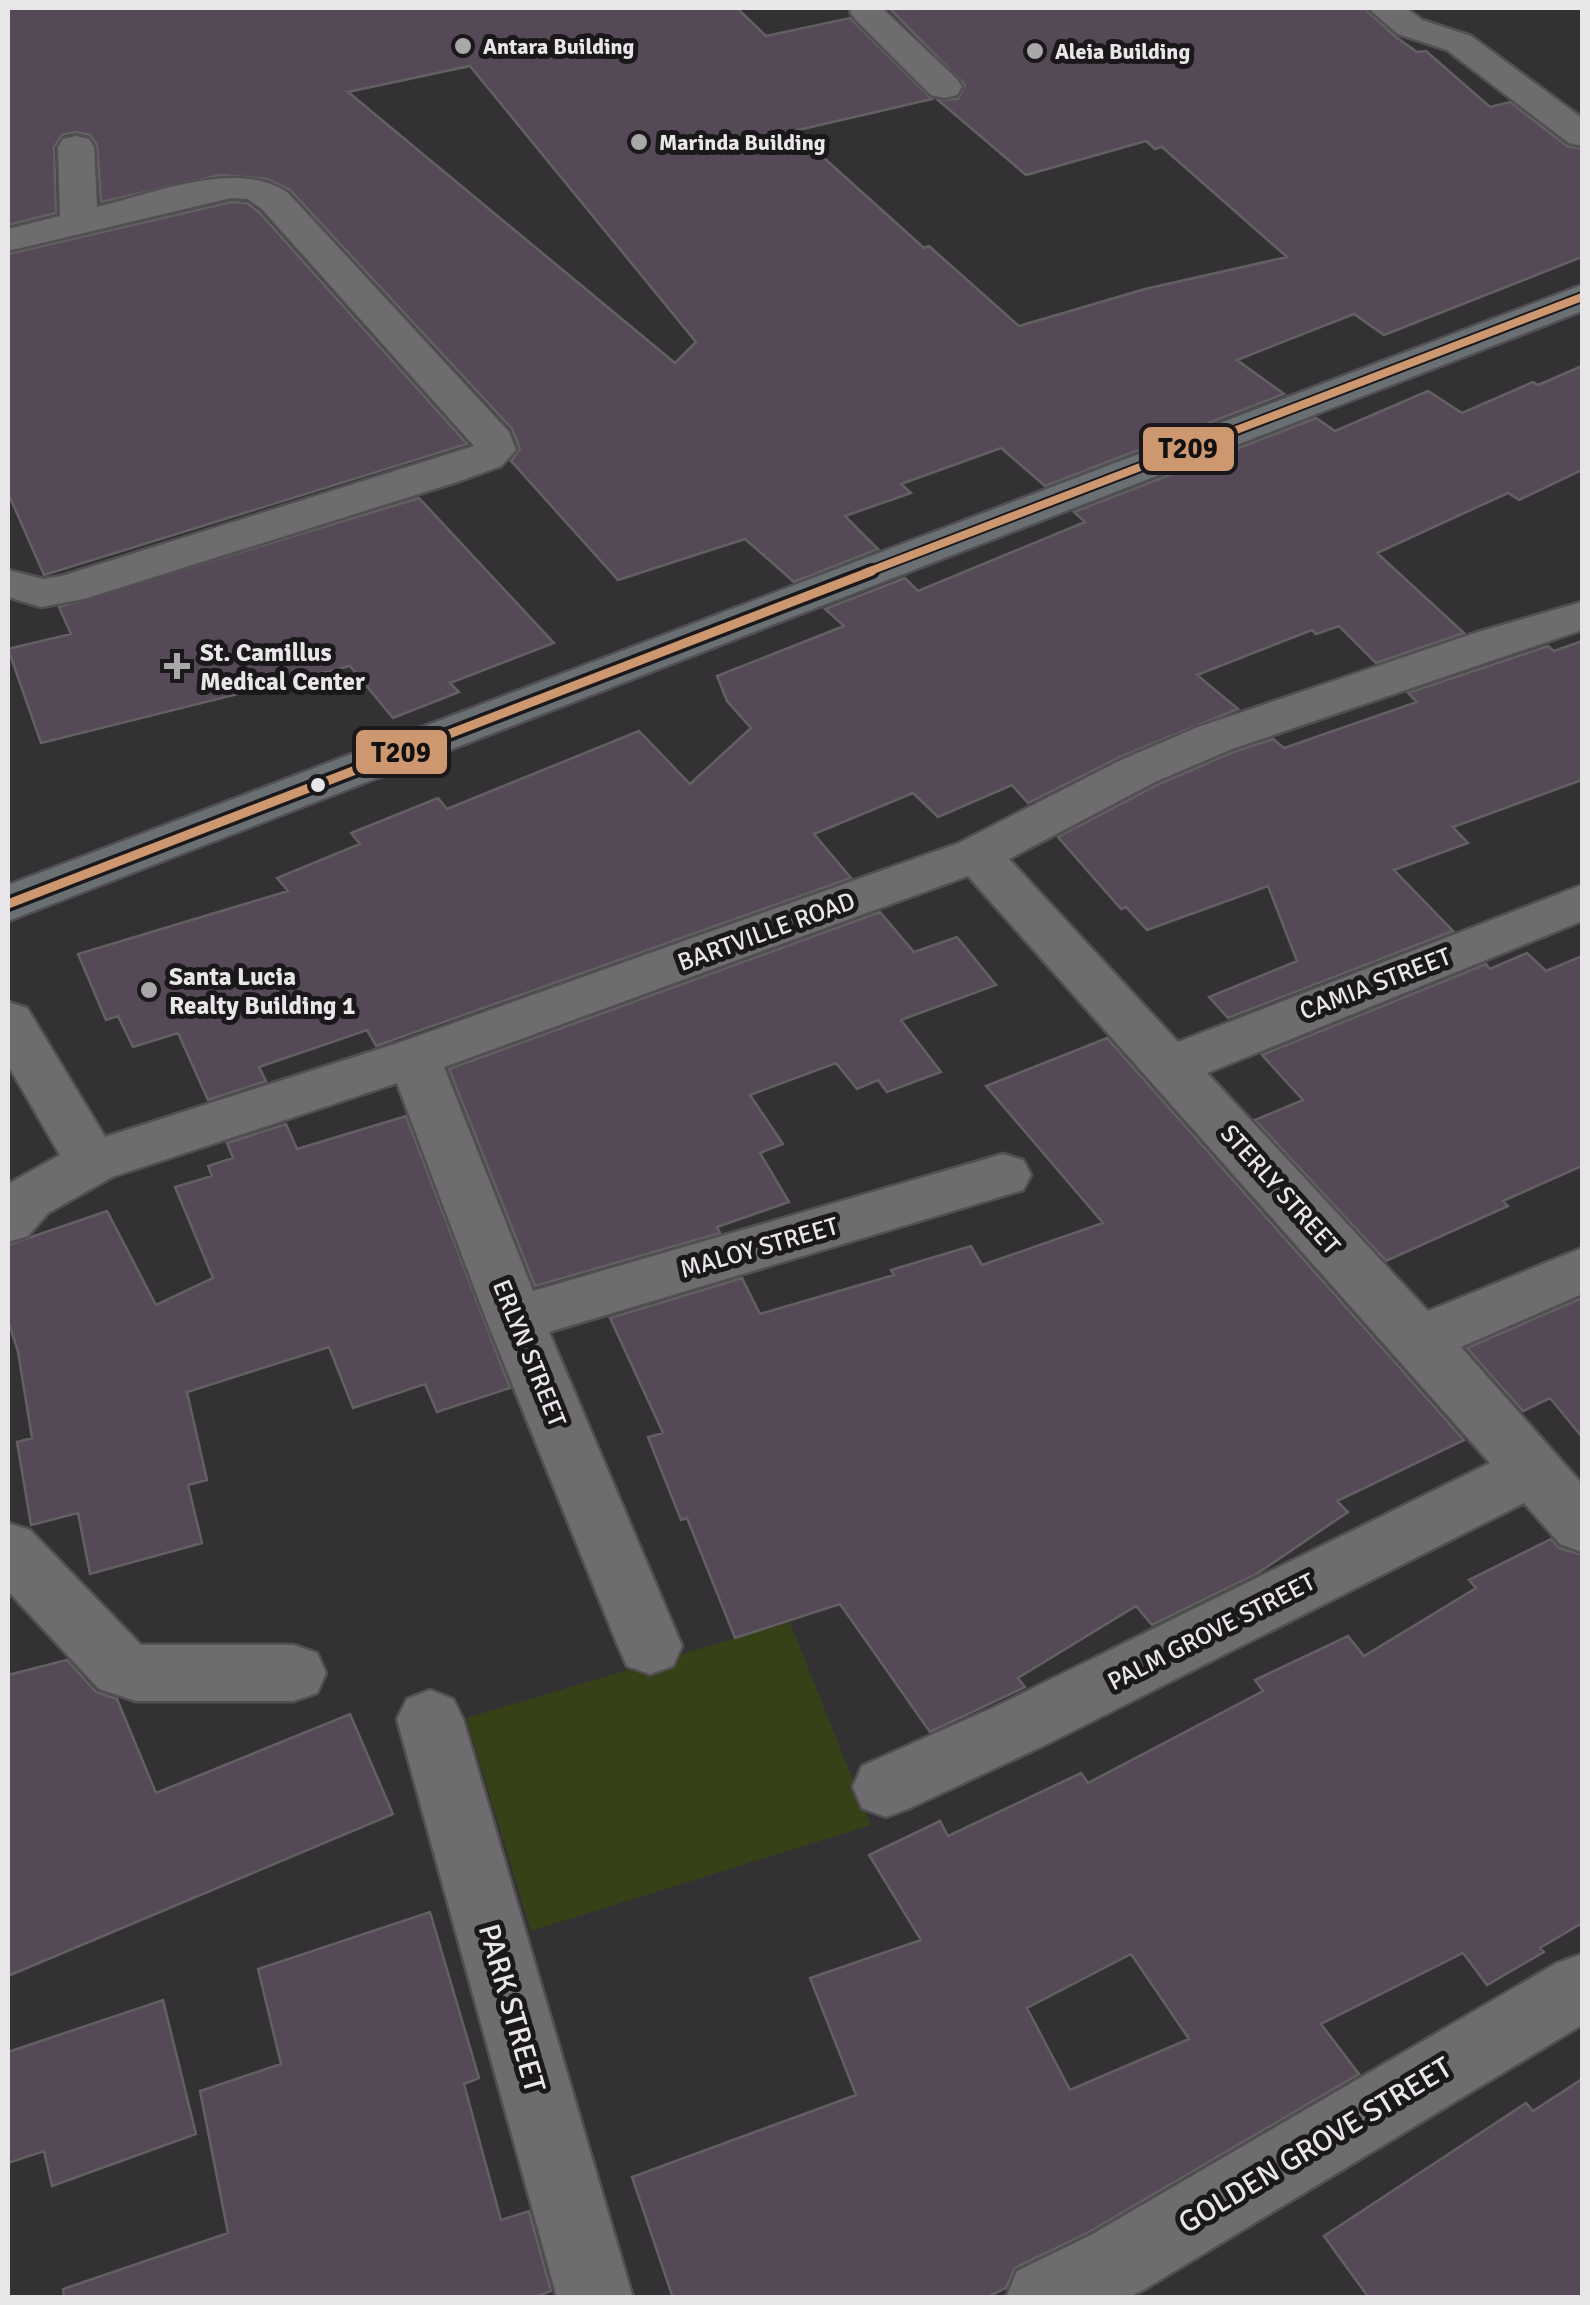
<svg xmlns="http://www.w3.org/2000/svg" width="1590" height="2305" font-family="Signika,sans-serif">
<rect width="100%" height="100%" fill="#333134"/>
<path fill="#364118" d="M790,1622l81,203 -340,106 -65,-213z"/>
<path fill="#564957" stroke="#626062" stroke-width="2.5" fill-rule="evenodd" d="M8,8h729l29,28 84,-18 82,81 -138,32 130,117 5,-2 90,80 126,-37 142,-32 -125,-110 -7,2 -9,-8 -120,34 -88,-75 20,-1 7,-14 -75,-76 474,-1 32,29 21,15 9,-1 64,56 20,-5 57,44 15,3v108l-198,78 -30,-21 -117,46 47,34 -239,92 -44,-38 -100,36 10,9 -66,23 33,33 -84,33 -49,-43 -127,41 -107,-119 9,-12 -8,-20 -222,-239 -22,-11 -48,-4 -119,27 -4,-57 -7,-10 -15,-3 -13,3 -8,12 2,66 -48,12zM470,66l226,276 -21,21 -327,-271z
M231,202l16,1 12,9 208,232 -423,131 -36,-82v-239z
M1582,366v104l-63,30 -11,-7 -131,60 87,80 -88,30 -37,-37 -23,8 -4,-4 -115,45 41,34 -118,48 -92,46 -16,-18 -74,32 -25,-24 -99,41 37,44 -475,168 -9,-16 -108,37 7,14 -58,19 -30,-67 -45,14 -15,-31 -12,4 -28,-66 210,-63 -11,-13 83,-34 -9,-11 87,-35 9,11 192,-78 51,53 61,-56 -24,-27 -10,-25 127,-50 -19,-17 80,-31 13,13 167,-69 -11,-10 242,-94 19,13 93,-40 34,22 71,-31 5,3z
M419,498l135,145 -104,40 9,9 -66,26 -43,-52 -309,77 -33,-94 63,-15 -12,-27z
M1582,641v139l-129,47 15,16 -74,27 59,61 -225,87 -19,-21 88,-36 -29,-75 -121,44 -21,-23 -5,2 -63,-72 99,-52 76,-33 40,-13 11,9 133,-46 -9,-9 140,-47 6,5z
M880,912l34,40 43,-15 39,48 -95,35 40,52 -54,20 -9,-12 -21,9 -21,-26 -86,32 33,49 -23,9 29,49 -72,25 3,6 -185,53 -86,-217z
M1527,953l19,18 36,-15v210l-79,35 5,5 -122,55 -131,-141 48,-20 -41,-45 224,-91 4,5z
M1107,1038l357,402 -127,61 11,11 -90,61 -106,52 -16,-19 -118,72 7,9 -95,45 -90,-128 -105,34 -48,-120 -6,2 -33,-83 15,-4 -53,-115 132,-40 18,36 134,-39 -3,-5 80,-24 11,19 121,-42 -117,-137z
M406,1116l104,272 -73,24 -12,-28 -72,24 -24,-61 -142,45 20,88 -19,5 14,58 -112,31 -12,-61 -47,12 -14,-83 15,-4 -14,-86 -10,-32v-75l99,-34 49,94 57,-27 -38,-91 37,-11 -4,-10 25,-8 -6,-15 59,-19 11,25z
M1582,1298v139l-32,-39 -27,13 -56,-63z
M1551,1539l8,9 23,7v368l-42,25 4,4 -57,33 -24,-32 -142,71 38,50 -270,158 -74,36 -9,20 -21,10h-312l-41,-121 224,-82 -46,-117 111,-38 -52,-85 71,-34 8,15 133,-63 7,10 175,-92 -8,-11 93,-44 16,20 112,-68 -7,-8zM1131,1954l58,85 -119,51 -43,-82z
M67,1660l29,32 21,7 39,94 194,-79 43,100 -385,162v-301z
M430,1912l49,166 -15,6 37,136 28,-9 22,80 -19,7h-468l-1,-9 165,-56 -28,-142 81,-27 -23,-95z
M163,2000l33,134 -144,52 -8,-35 -36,12v-111z
M1582,2079v219h-213l-45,-62 202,-133 7,8z"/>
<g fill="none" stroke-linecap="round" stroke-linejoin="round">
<defs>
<path id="minor" d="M853,8h34l-2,3 72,68 5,8 -5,8 -13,3 -13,-3 -76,-76 -5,-7z
M1368,8h38l16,12 49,16 111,82v28l-13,-3 -122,-93 -49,-16z
M76,136l13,3 5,8 3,60c56,-13 141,-49 191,-14l221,239 7,18 -15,16 -41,15 -376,118 -43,8 -33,-10v-27l35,9 19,-3 412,-130 -212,-237 -14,-10 -17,-1 -223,53v-22l52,-13 -2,-69 5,-8z
M1582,602v28l-350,119 -77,33 -146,77 169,183 404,-157v36l-375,152 221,238 154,-63v46l-121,53 121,137v68l-22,-8 -36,-41 -477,241 -137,64 -24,9 -24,-9 -9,-21 9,-21 139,-62 489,-241 -522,-587 -524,191 89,224 470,-137 20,6 8,15 -8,15 -474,142 133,314 -9,20 -23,8 -23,-8 -9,-20 -132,-327 -89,-236 -285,94 -64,36 -20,23 -20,6v-58l52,-29 -52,-90v-63l19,6 78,129 290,-93 564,-201 162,-83 77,-33 280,-95z
M8,1523l22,7 111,115h153l23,8 9,20 -9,20 -23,8h-158l-37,-12 -91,-98z
M430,1690l23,9 10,20 170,579h-76l-160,-579 10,-20z
M1582,1954v71l-437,264 -18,9h-121l11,-27 74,-36 466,-272z"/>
<path id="major" d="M1582,285v26l-1574,610v-36z"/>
</defs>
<use href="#minor" stroke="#514f51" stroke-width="5"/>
<use href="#major" stroke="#514f51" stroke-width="5"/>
<use href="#minor" fill="#6e6c6f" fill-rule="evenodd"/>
<use href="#major" fill="#696f73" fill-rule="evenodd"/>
<defs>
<path id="bus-1-far1" d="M865,573l717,-276"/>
<path id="bus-1" d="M8,904l864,-333"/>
</defs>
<use href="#bus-1-far1" stroke="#1b181b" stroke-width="12"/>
<use href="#bus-1" stroke="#1b181b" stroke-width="16"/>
<use href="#bus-1-far1" stroke="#cd976f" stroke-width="8"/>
<use href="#bus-1" stroke="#cd976f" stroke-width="9"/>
</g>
<g fill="#a9a7aa" stroke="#1b181b" stroke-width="4">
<circle cx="463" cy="46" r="10"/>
<circle cx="1035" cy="51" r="10"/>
<circle cx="639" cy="142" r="10"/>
<path d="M172 651h10v10h10v10h-10v10h-10v-10h-10v-10h10z"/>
<circle cx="149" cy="990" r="10"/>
</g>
<circle fill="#e9e6ea" stroke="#1b181b" stroke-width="4" cx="318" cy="785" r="9"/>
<g text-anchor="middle" stroke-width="10" stroke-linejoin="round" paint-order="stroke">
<g font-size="22" font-weight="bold" fill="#e9e6ea" stroke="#1b181b" text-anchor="start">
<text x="483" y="54">Antara Building</text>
<text x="1055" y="59">Aleia Building</text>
<text x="659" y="150">Marinda Building</text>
</g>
<g font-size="25" font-weight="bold" fill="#e9e6ea" stroke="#1b181b" text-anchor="start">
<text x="200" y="661">St. Camillus<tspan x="200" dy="29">Medical Center</tspan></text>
<text x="169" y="985">Santa Lucia<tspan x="169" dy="29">Realty Building 1</tspan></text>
</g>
<g font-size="25" fill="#e9e6ea" stroke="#1b181b">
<text transform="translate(766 931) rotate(-20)" y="9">BARTVILLE ROAD</text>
<text transform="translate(1375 983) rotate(-21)" y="9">CAMIA STREET</text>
<text transform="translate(1281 1189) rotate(48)" y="9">STERLY STREET</text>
<text transform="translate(759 1247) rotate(-16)" y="9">MALOY STREET</text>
<text transform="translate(530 1353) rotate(68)" y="9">ERLYN STREET</text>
<text transform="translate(1211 1631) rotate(-27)" y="9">PALM GROVE STREET</text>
</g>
<g font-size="30" fill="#e9e6ea" stroke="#1b181b">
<text transform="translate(512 2008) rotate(74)" y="10">PARK STREET</text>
<text transform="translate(1315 2145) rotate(-31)" y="10">GOLDEN GROVE STREET</text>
</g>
</g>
<g stroke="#1b181b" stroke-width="4">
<rect x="1141" y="425" width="95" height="48" rx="10" fill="#cd976f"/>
<rect x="354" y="728" width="95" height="48" rx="10" fill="#cd976f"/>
</g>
<g font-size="28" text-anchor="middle" font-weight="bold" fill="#111">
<text x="1188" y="458">T209</text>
<text x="401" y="762">T209</text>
</g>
<rect width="1590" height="2305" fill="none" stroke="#e9e6ea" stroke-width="20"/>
</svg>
